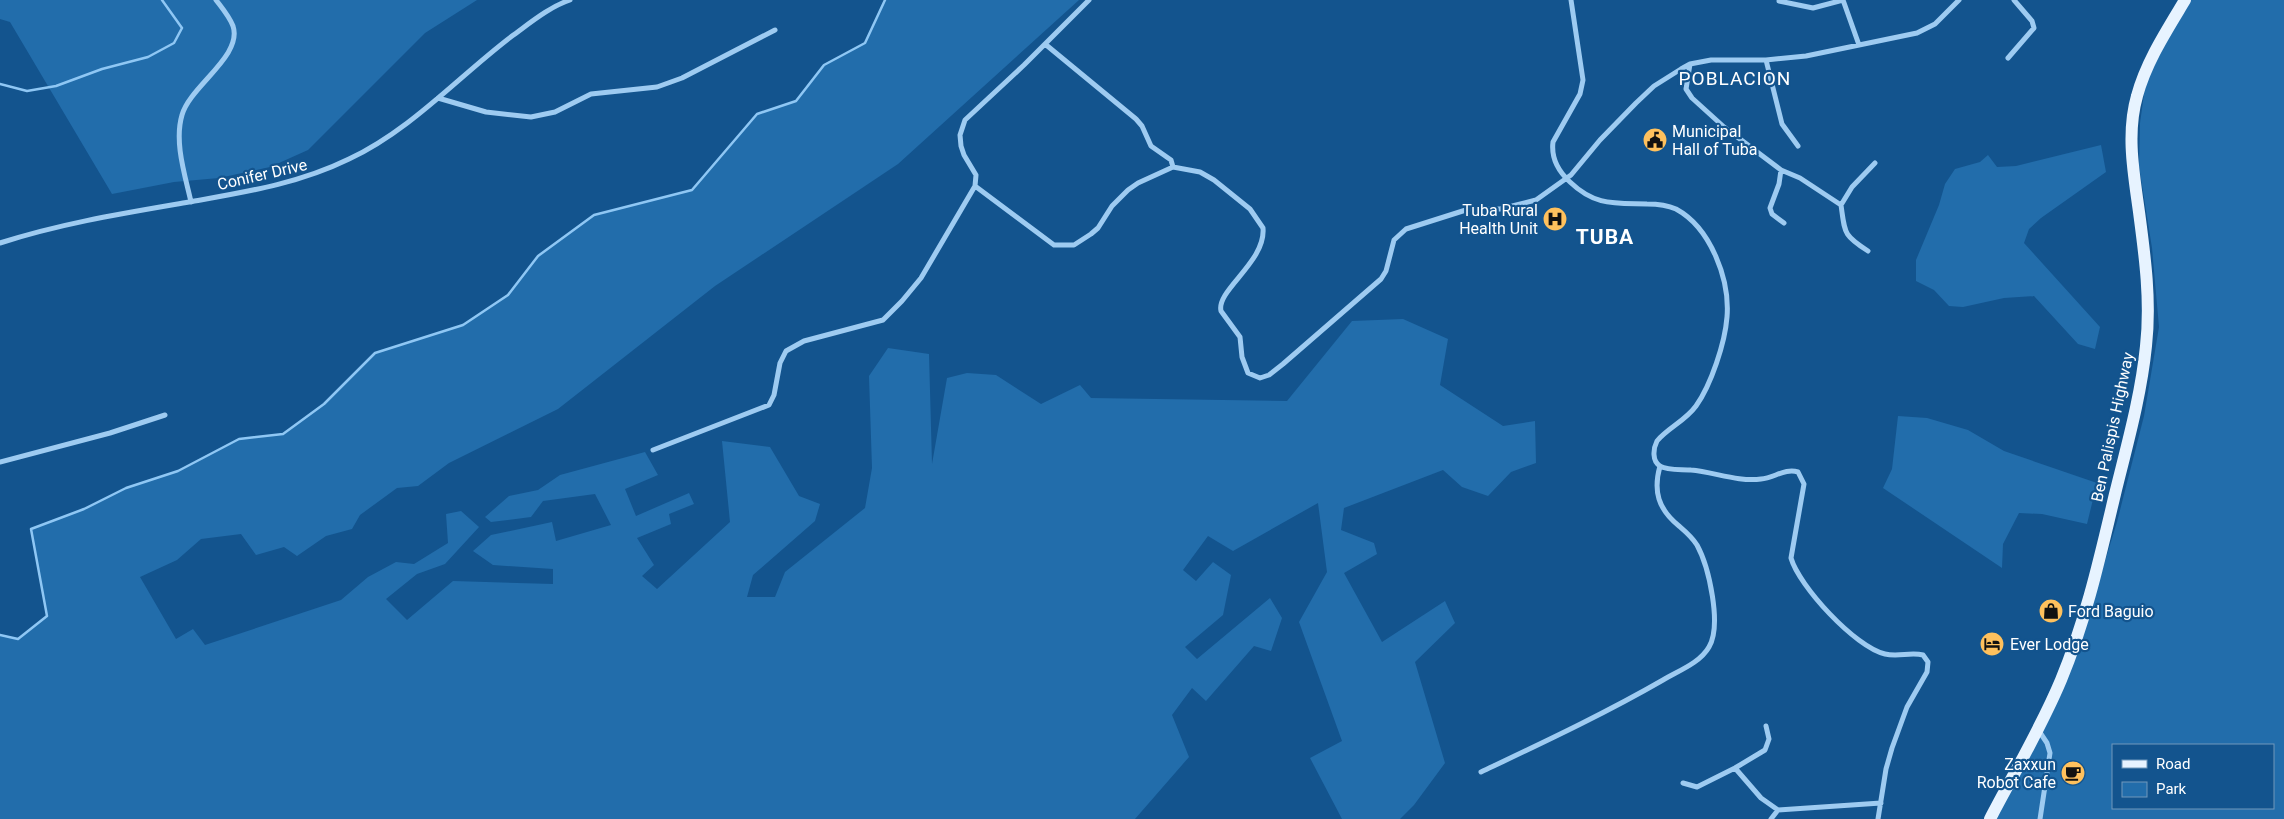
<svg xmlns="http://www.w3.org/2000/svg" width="2284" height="819" font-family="Roboto,sans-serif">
<rect width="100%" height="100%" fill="#13548e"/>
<path fill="#226dab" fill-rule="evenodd" d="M0,0h477l-52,33 -117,117 -38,17 -51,11 -45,4 -62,12 -102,-172 -10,-3z
M885,0h194l-181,164 -183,122 -157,123 -109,54 -31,23 -21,2 -37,27 -8,14 -26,7 -29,20 -13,-9 -28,8 -15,-21 -40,5 -24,21 -37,17 36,62 17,-10 12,16 136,-45 27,-23 28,-15 18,2 34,-21 -2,-29 15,-3 18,16 -34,37 -28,10 -31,25 21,21 46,-39 100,3v-15l-60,-4 -20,-14 18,-16 61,-13 4,19 55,-16 -16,-31 -52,7 -12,16 -40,5 -6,-5 24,-21 29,-6 22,-15 85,-23 13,23 -33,14 11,27 53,-23 5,11 -25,10 2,10 -34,14 17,27 -12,11 15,13 73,-67 -8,-81 48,6 29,49 21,8 -5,17 -62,54 -6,22h28l10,-25 80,-64 7,-40 -3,-92 19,-28 41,6 3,110 15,-86 20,-5 29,2 45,29 39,-19 11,13 196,3 65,-80 51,-2 45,20 -8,46 63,41 32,-5 1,42 -25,9 -23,24 -26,-9 -19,-17 -99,38 -3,22 33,13 3,11 -33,19 38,69 63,-41 10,22 -40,39 30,101 -31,42 -14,14h-58l-32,-61 32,-17 -43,-119 28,-50 -9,-69 -85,48 -25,-15 -25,34 13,11 17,-19 18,13 -8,40 -38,32 12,12 73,-61 12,20 -11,33 -17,-5 -48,55 -14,-13 -20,27 17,42 -54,62h-1135v-184l18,4 29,-23 -16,-87 53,-20 42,-21 52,-17 61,-32 44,-5 41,-30 51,-51 88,-28 45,-30 30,-39 56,-41 98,-25 65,-76 39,-13 28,-36 41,-22z
M2190,0h94v819h-290l108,-248 15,-49 27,-106 15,-89 -7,-79 -13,-82 1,-43 5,-36 4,-15zM2113,745h160v63h-160z
M2101,145l5,27 -65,46 -12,11 -5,14 76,84 -5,22 -17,-5 -44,-48 -30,2 -41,9 -14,-1 -15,-16 -18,-9v-21l23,-55 6,-21 10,-15 25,-7 8,-7 9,12 19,-1z
M1898,416l29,2 41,12 36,21 93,32 -10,41 -45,-10 -23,-1 -16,31 -1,24 -119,-80 9,-19z"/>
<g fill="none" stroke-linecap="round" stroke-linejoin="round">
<path stroke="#8fc7f4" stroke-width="2.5" d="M0,84l27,7 29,-5 46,-17 46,-12 26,-14 8,-15 -20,-28
M0,635l18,4 29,-23 -16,-87 53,-20 42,-21 52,-17 61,-32 44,-5 41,-30 51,-51 88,-28 45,-30 30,-39 56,-41 98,-25 65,-76 39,-13 28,-36 41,-22 20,-43"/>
<path stroke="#9ecbf1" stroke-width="5" d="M1571,0l12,80 -3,14 -27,48c-2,16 5,29 17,40 25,24 44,21 77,22 10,0 20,1 29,5 35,19 54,71 51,108 -2,26 -16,68 -31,89 -11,15 -28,22 -39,35 -4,8 -5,20 3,25 8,5 22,3 31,4 23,2 47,12 70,9 13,-1 24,-11 37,-7l6,12 -13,74c8,28 64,89 94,96 13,3 26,-2 38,1l5,7 -1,10 -20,35 -15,41 -6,21 -8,50
M1843,0l16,45
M1779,1l34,7 30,-8
M1045,44l91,75 6,7 9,20 20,14 2,7
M2008,58l26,-30 -2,-7 -18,-21
M1766,60l16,64 16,22
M1690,64l-4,25 6,9 32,29 57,43 19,8 41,27c4,28 2,30 27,46
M438,98l48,14 45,5 24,-5 36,-18 66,-7 25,-9 93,-48
M1781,170l-2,14 -9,24 2,6 12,9
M975,186l79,59h20l17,-11 7,-6 14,-22 16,-16 10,-7 35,-16 27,5 14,8 36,29 13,19c3,34 -47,62 -42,83l19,26 2,20 6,16 12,5 9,-3 14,-11 98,-85 5,-8 8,-31 12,-11 63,-20h31l36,-9 35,-25 29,-35 36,-37 18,-17 27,-17 9,-5 21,-4h55l40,-4 111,-23 18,-9 24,-24
M191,202c-6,-27 -17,-60 -9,-87 8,-29 61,-59 51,-89 -4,-10 -11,-18 -17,-26
M1841,205l11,-18 23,-24
M0,243c62,-20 125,-30 189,-41 56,-10 109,-18 160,-43 62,-29 110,-83 163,-123 18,-13 37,-29 58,-36
M653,450l116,-45 5,-10 6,-32 6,-12 18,-10 79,-21 19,-19 19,-23 54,-92 1,-11 -12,-20 -3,-9 -1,-11 5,-15 59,-55 65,-65
M0,462l110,-29 55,-18
M2039,731l8,12 3,10 -10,66
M1735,768l26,30 17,12 103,-7
M1481,772c61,-29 123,-58 182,-92 15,-9 37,-17 46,-33 13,-22 0,-80 -12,-102 -5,-8 -11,-13 -18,-19 -21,-17 -26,-35 -19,-60
M1683,783l14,4 38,-19 30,-18 4,-11 -3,-13
M1771,819l7,-9"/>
<path stroke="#e7f3ff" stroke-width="12" d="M1990,819c24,-46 51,-91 71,-139 25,-60 39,-123 54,-186 12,-49 26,-98 31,-148 5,-45 -1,-89 -7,-134 -5,-37 -13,-78 -2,-116 9,-34 30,-66 48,-96"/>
</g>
<defs>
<symbol id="civic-disc" viewBox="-11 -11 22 22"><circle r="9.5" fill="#ffc15d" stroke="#13548e"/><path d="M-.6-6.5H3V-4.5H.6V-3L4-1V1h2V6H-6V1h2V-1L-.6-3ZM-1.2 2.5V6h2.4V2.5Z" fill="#111"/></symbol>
<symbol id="hospital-disc" viewBox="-11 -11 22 22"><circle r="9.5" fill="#ffc15d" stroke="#13548e"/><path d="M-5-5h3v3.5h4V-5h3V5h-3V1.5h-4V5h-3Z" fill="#111"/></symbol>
<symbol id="shop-disc" viewBox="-11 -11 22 22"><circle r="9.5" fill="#ffc15d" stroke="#13548e"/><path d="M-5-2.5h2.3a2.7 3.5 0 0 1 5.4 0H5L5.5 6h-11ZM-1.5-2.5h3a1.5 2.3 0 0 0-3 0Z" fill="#111"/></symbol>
<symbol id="hotel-disc" viewBox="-11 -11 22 22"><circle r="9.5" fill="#ffc15d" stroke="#13548e"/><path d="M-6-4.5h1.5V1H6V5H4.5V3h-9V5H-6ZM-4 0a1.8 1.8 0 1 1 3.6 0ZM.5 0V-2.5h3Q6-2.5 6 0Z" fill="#111"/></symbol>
<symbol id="cafe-disc" viewBox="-11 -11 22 22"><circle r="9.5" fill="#ffc15d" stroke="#13548e"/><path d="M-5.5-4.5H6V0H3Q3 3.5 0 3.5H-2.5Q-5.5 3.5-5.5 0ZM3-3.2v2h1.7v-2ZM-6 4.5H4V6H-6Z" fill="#111"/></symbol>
</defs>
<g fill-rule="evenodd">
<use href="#civic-disc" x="1641" y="126" width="28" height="28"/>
<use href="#hospital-disc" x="1541" y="205" width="28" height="28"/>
<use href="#shop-disc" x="2037" y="597" width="28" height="28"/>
<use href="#hotel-disc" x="1978" y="630" width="28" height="28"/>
<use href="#cafe-disc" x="2059" y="759" width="28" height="28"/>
</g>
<g text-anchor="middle" stroke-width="4.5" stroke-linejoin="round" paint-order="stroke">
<g font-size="16" fill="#fff" stroke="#13548e" text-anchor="start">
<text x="1672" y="137">Municipal<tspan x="1672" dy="18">Hall of Tuba</tspan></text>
<text x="1538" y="216" text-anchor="end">Tuba Rural<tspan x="1538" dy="18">Health Unit</tspan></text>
<text x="2068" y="617">Ford Baguio</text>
<text x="2010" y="650">Ever Lodge</text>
<text x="2056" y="770" text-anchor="end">Zaxxun<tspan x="2056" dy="18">Robot Cafe</tspan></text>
</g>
<g font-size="16" fill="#fff" stroke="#13548e">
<text transform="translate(262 174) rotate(-13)" y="6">Conifer Drive</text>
<text transform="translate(2112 427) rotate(-78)" y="6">Ben Palispis Highway</text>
</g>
<g font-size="19" letter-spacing="1" fill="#fff" stroke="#13548e">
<text x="1735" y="85">POBLACION</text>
</g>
<g font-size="21" font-weight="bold" letter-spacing="1" fill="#fff" stroke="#13548e">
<text x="1605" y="244">TUBA</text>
</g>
</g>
<rect x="2112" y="744" width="162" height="65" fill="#13548e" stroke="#7198bb"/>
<rect x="2122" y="760" width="25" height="8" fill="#e7f3ff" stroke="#7198bb"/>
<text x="2156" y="769" font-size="15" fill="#ffffff">Road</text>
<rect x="2122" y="782" width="25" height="15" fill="#226dab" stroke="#7198bb"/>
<text x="2156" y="794" font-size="15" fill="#ffffff">Park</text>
</svg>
